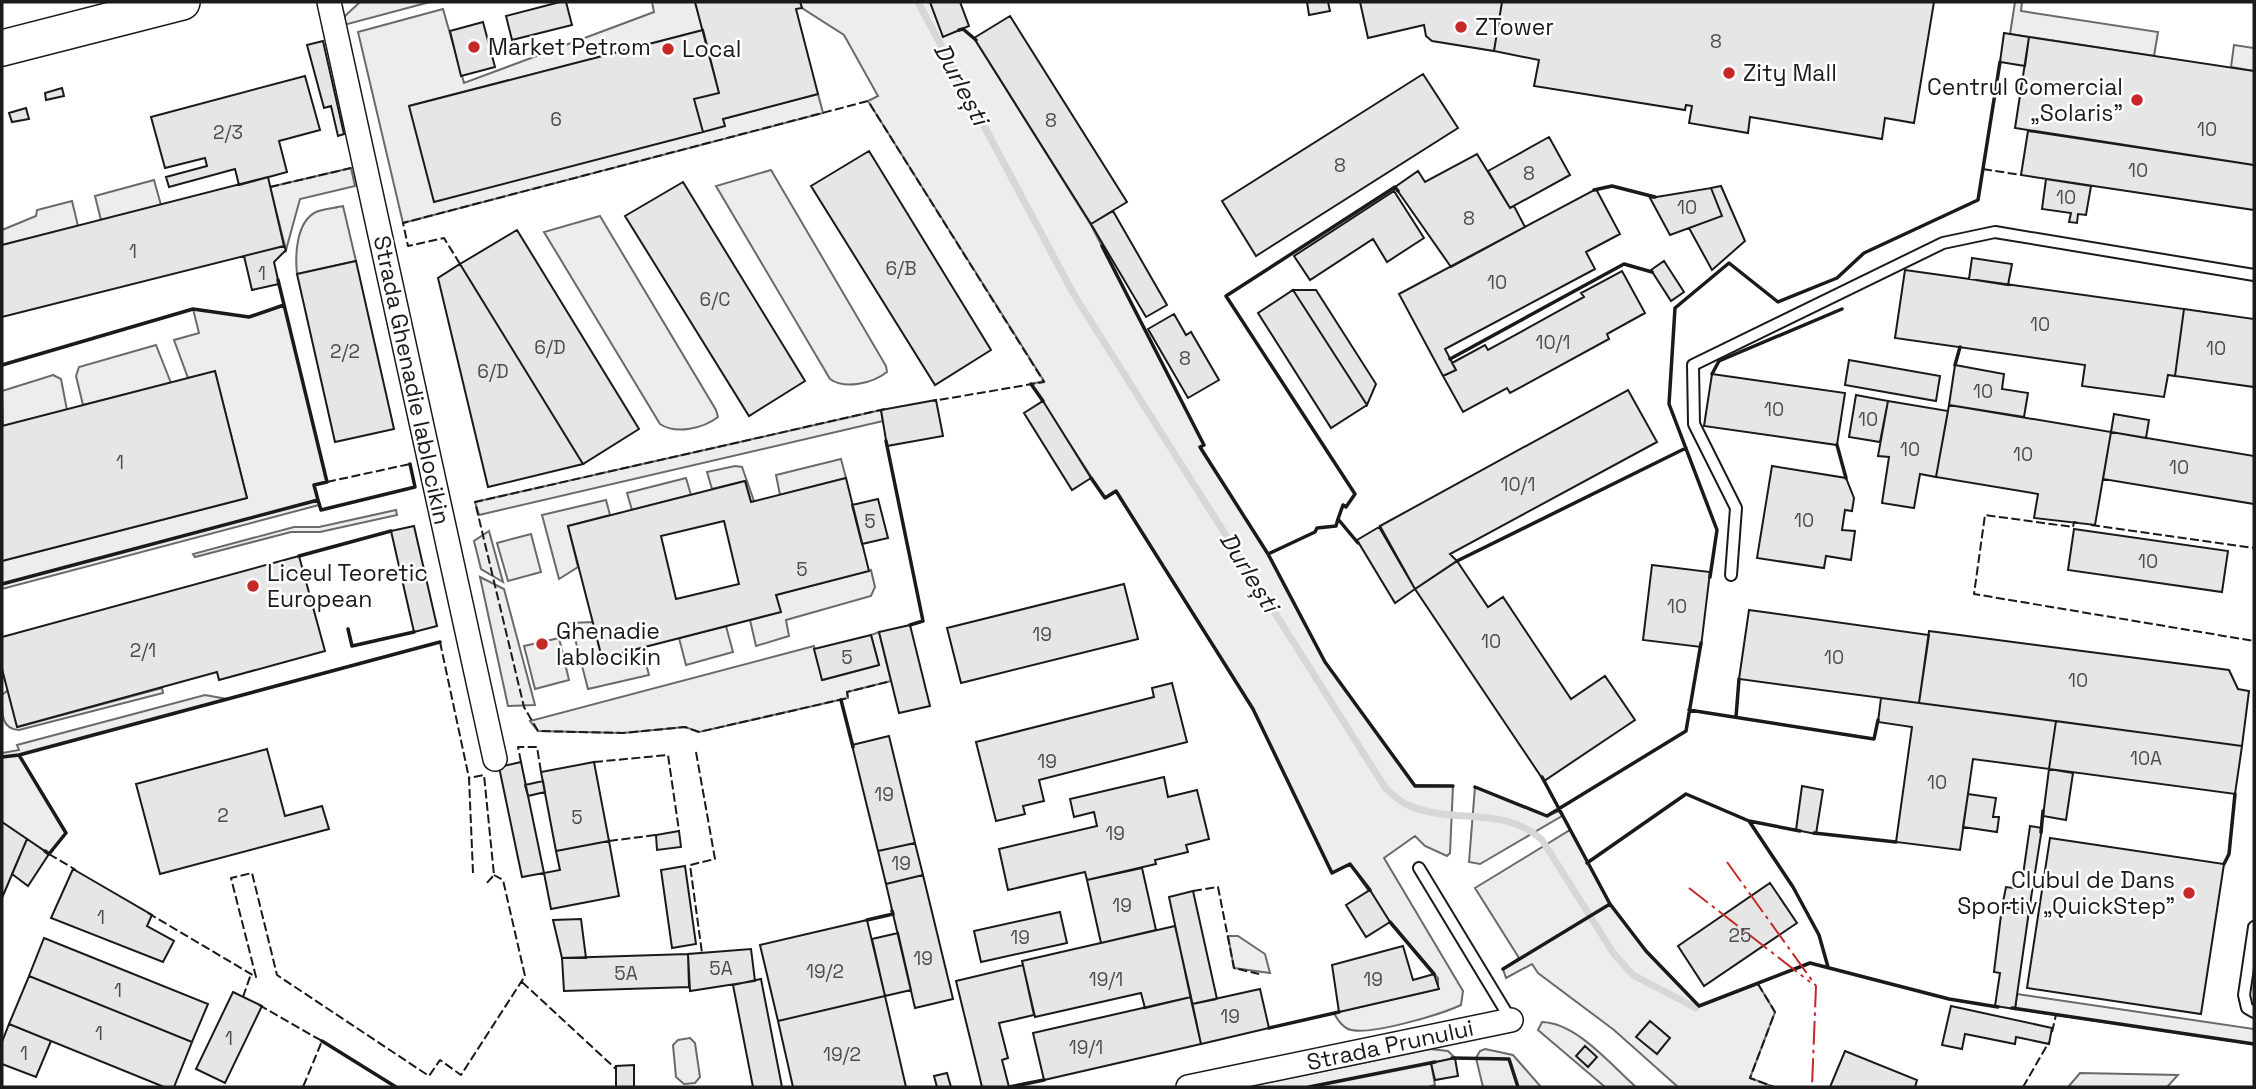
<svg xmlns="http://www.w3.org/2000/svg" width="2256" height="1089" font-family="'Space Grotesk',sans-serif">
<rect width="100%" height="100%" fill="#fff"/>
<path fill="#ededed" stroke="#6a6a6a" stroke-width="2" d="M360,2h70l-86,23 1,-9z
M652,2h43l8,28 -294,76 314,13 95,-25 5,19 -420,110 -45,-191 85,-23 21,74 190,-71z
M800,2h130l13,34 20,-7 11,9 117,187 113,220 -4,3 68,106 57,108 90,123 38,1 -3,67 -3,3 -22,-10 -10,-10 -31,22 79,133 -2,14c-19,9 -94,32 -113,24 -6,-3 -11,-10 -14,-16l104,-24v-11l-48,-56 -40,-58 -18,9 -79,-164 -137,-217 -11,6 -74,-114 13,-3 -176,-280 10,-5 -34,-61 -42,-27z
M2015,2h7l-1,9 137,21 -4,24 -144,-22z
M2234,45l20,3v23l-23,-4z
M351,168l4,18 -55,13 -14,51 -16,-63z
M771,170l115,196 1,6c-14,11 -42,18 -57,7l-114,-193z
M154,180l7,25 -60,15 -6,-24z
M72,201l6,25 -76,19v-15l34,-14 1,-6z
M343,206l13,55 -59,13c-2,-19 -1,-52 19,-62 7,-3 19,-4 27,-6z
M600,216l116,194 2,7c-14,11 -42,18 -58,7l-116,-192z
M284,305l43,177 -13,3 5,20 -317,84v-28l245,-63 -32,-126 -27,6 -14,-38 25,-7 -6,-24 56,8z
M156,345l15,38 -88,22 -7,-29 3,-9z
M53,375l8,4 6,31 -64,16 -1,-35z
M881,410l2,11 -404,94 -4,-13z
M841,459l5,19 -66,17 -4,-20z
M735,466l7,1 12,34 -3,1 -6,-21 -33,8 -5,-17z
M686,478l5,17 -59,15 -5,-17z
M606,500l4,15 -42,11 10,41 -19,12 -17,-64z
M396,510l1,5 -77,17h-29l-96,25 -2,-3 101,-27h25z
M489,531l14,51 -22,-13 -7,-28z
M531,534l10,38 -33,9 -11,-38z
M871,570l4,17 -4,9 -85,24 3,16 -33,10 -6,-26 30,-8 -4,-17z
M480,577l24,12 31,116 -27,1z
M593,622l9,36 40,-10 7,27 -61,14 -17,-66z
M726,626l7,26 -47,13 -7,-27z
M879,632l12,49 -44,11 1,6 -149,34 -14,-5 -62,6 -85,-2 -8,-10 284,-75 9,34 56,-15 -8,-30z
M559,638l10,42 -34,9 -11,-43z
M162,688l1,5 -144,37c-19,-1 -17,-19 -17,-35l6,-5 10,37z
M205,695l22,4 -208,56 47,78 -17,21 -47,-32v-69l17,-3 -2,-5z
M1475,787l72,29 12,-5 3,5 -82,48 -11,-2z
M1570,830l40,74 36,47 53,55 59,-22 17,28 -25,66 24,9h-96l-64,-57 -76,-57 -6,-9 -26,14 -3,-9 16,-11 -44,-70z
M1228,936h10l27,18 5,19 -36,-5z
M2017,994l237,35v15l-239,-35z
M1542,1022c35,1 69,43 94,65h-31l-67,-57z
M690,1038l5,5 5,34 -5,6 -11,1 -8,-7 -3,-32 5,-5z
M1430,1049l18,2 7,7 -24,5 4,22 -7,2h-183z
M1485,1049l28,6 28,32h-58l-7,-29 4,-7z
M2080,1073l98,2 -11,12h-99z"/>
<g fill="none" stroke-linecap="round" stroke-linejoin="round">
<path stroke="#d7d7d7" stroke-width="7" d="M918,2l155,291 313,496c7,5 14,13 22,16 43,20 97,0 134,35l72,114 19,21 63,33"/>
</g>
<path fill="#e6e6e6" stroke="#1a1a1a" stroke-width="2" fill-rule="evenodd" d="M560,2h6l6,23 -60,15 -6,-24z
M695,2h105l2,6 -6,1 22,85 -95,25 2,7 -22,6 -9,-33 25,-6z
M930,2h30l9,24 -26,11z
M1307,2h21l2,9 -21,4z
M1360,2h142l-8,49 -62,-10 -6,-5 -2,-11 -56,13z
M1502,2h432l-20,121 -29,-5 -3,21 -132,-22 -2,16 -59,-10 3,-17 -6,-1 -1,5 -151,-24 5,-26 -45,-9z
M1010,16l117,186 -36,22 -117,-186z
M483,22l12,45 -34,9 -11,-45z
M703,30l16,63 -25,6 9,33 -269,70 -25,-96z
M2004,33l25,4 -4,29 -25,-4z
M2029,37l225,34v94l-239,-37z
M323,41l21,93 -6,2 -7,-30 -7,2 -17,-63z
M1423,74l35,54 -202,128 -34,-55z
M305,76l15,54 -41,11 8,31 -48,13 -4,-16 -66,18 -3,-10 41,-11 -2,-8 -40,10 -14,-51z
M62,88l2,8 -18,4 -1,-7z
M26,108l3,11 -17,3 -3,-9z
M2028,131l226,34v45l-233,-35z
M1549,137l21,38 -60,33 -22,-37z
M869,151l122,199 -56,35 -124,-199z
M1477,154l33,54 4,-2 11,21 -74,40 -56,-80 23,-16 7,11z
M268,177l16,69 -282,71v-72z
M2046,179l45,7 -5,29 -8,-1 -1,9 -8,-1 2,-9 -29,-4z
M683,182l122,199 -56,35 -124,-200z
M1721,186l24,55 -33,29 -23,-42 33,-12 -11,-28z
M1711,188l11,28 -52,19 -20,-37z
M1596,189l24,45 -34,18 9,17 -150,80 11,21 -13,6 -44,-82z
M1394,191l30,47 -37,24 -14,-23 -63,41 -16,-24z
M1113,211l54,94 -21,12 -55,-93z
M517,230l122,199 -56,35 -123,-200z
M284,246l2,4 -12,12 5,22 -27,6 -8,-34z
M1972,258l40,6 -4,21 -39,-6z
M356,261l38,168 -59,13 -38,-168z
M1664,261l20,31 -13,9 -20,-31z
M460,264l123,200 -95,23 -50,-209z
M1905,270l279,39 -9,67 -7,-1 -4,22 -82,-11 3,-21 -190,-27z
M1622,271l23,42 -38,21 2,5 -99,54 -3,-5 -44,24 -20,-36 13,-6 -4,-7 33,-18 3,5 96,-53 -3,-4z
M1293,290l74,115 -36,23 -73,-115z
M1293,290h23l60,94 -9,21z
M2184,309l70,10v68l-79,-11z
M1174,314l12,21 5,-3 28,48 -31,18 -40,-69z
M1849,360l91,16 -4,25 -91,-16z
M1955,365l49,9 -2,15 26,4 -4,24 -75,-12z
M215,371l32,127 -245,63v-135z
M1712,374l133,19 -8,52 -133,-19z
M1628,390l29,52 -207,112 7,7 -42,28 -35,-63z
M1856,395l32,6 -8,41 -31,-5z
M936,400l7,36 -56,10 -6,-36z
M1043,401l48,77 -19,12 -48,-77z
M1888,401l60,10 -12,66 -16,-3 -6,34 -32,-5 7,-46 -11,-1z
M1949,405l162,27 -16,93 -61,-7 4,-24 -102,-17z
M2114,414l35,6 -3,18 -35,-6z
M2111,432l143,24v48l-151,-25z
M1772,466l74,12 8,20 -2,13 -7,-1 -3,20 13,1 -4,29 -25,-4 -2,12 -67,-10z
M846,478l23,93 -93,24 5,17 -179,46 -34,-132 177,-45 6,21zM724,521l15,63 -63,15 -15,-63z
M878,499l10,39 -26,6 -10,-39z
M414,526l23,100 -23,6 -23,-101z
M1379,527l36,62 -20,14 -38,-63z
M2074,529l154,22 -6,41 -154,-22z
M299,556l26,95 -106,29 -2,-8 -200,55 -15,-58v-32z
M1457,561l31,46 15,-10 68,102 34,-23 30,44 -91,61 -129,-192z
M1652,565l58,7 -9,75 -58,-7z
M1124,584l14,55 -177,44 -14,-55z
M1749,610l180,25 -10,68 -180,-24z
M910,625l20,81 -31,7 -20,-81z
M1929,631l300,39 9,19 11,2 -7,55 -323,-43z
M871,635l8,30 -57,15 -8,-31z
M1172,683l15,59 -148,38 5,21 -21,5 2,8 -29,7 -20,-79 178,-45 -2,-9z
M1881,698l175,23 -7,48 -76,-10 -13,91 -64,-8 16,-115 -34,-5z
M2056,721l186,25 -7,48 -186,-25z
M889,736l26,107 -37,8 -26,-106z
M267,749l18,67 37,-10 7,23 -169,45 -24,-90z
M521,762l23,111 -22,4 -23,-110z
M594,762l15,79 -53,10 -15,-79z
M2049,769l24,4 -7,47 -23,-4z
M1164,777l4,20 29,-7 12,49 -23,6 2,7 -33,8 1,4 -69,16 -2,-8 -77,18 -9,-41 98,-23 -3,-14 -20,5 -4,-18z
M543,781l2,11 -17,4 -3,-11z
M1802,786l21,4 -7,44 -20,-4z
M1968,794l28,4 -3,19h6l-2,15 -34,-5z
M2,822l25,17 -25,59z
M2030,826l12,2 -13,83 -27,-4 4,-20 15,2z
M679,831l2,16 -24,3 -1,-15z
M2050,838l174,26 -23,150 -174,-26z
M27,839l22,15 -21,32 -16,-12z
M609,841l10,55 -68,13 -7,-36 16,-3 -4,-19z
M915,843l8,32 -37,9 -8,-33z
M685,866l11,78 -24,4 -11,-78z
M1142,868l14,62 -55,13 -14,-63z
M73,869l79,46 -5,11 27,15 -11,21 -112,-44z
M923,875l30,124 -38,9 -29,-124z
M1770,883l27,40 -93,63 -26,-40z
M1370,890l20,32 -24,15 -20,-32z
M1193,891l24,108 -25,5 -23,-107z
M2002,907l27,4 -14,98 -20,-3 5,-33 -6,-1z
M1060,912l7,31 -86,19 -7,-31z
M581,919l5,39h-24l-9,-38z
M867,920l18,76 -107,25 -18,-76z
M1175,926l16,71 -46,11 -4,-15 -106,24 -13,-56z
M898,933l13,57 -26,6 -13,-57z
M44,938l164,66 -16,38 -163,-66z
M1403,946l10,34 21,-6 5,15 -100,23 -7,-47z
M751,949l4,32 -65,10 -2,-37z
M688,954l1,33 -125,4 -2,-33z
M1023,965l11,50 -35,8 9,35 -6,2 7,27h-27l-26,-106z
M29,976l163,66 -18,45h-10l-155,-63z
M761,979l21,108h-29l-20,-102z
M1260,989l9,39 -68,16 -9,-40z
M233,992l29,14 -37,77 -29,-14z
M885,996l21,91h-113l-15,-66z
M1191,997l10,47 -157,36 -11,-47z
M1951,1006l101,22 -3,16 -33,-7 -1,7 -50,-10 -3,15 -20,-4z
M1650,1021l20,17 -13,16 -21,-17z
M9,1024l42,17 -15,36 -34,-13v-22z
M1585,1046l12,11 -9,10 -12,-11z
M1845,1051l72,29 -2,7h-85z
M1455,1058l3,18 -23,4 -4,-17z
M634,1065v22h-18v-21z
M947,1073l4,14h-14l-3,-11z"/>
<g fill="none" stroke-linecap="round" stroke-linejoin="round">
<defs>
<path id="service" d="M1731,575l5,-67 -42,-84 -1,-59 250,-122 52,-11 259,43
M1419,868l92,152
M2254,927l-10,68 3,13 7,4"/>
<path id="minor" d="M329,2l166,757
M1188,1087l323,-67"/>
<path id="primary" d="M2,48l180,-46"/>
</defs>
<use href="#service" stroke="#1a1a1a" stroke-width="14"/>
<use href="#minor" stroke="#1a1a1a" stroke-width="26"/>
<use href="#primary" stroke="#1a1a1a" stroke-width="38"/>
<use href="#service" stroke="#fff" stroke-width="10"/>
<use href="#minor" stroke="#fff" stroke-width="23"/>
<use href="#primary" stroke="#fff" stroke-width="35"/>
<path stroke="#1a1a1a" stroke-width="2" stroke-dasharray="9 3.5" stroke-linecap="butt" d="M1983,169l38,6
M270,187l81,-19
M460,264l-16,-26 -36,8 -5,-23 465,-122 176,281 -111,19
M885,409l-410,93 49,205 14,24 85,2 62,-6 14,5 149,-34 -1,-6 44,-11
M327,482l83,-18
M2078,523l-4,-1 -1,5 -88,-12 -11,79 280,47
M2091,525l163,23
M440,642l29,136
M696,752l19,107 -25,6 12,88
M521,762l-3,-15h19l4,25
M594,762l74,-7 11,76
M609,841l47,-6
M49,854l27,16
M473,873l-4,-95 15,-3 10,100 -8,9
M1193,891l25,-4 16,81 25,6
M148,913l108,64 -25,-99 21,-5 25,102 152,101 11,-16 21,15 64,-99 -22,-96 -9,-5
M522,982l94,87
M1758,984l17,28 -25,66 24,9
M243,997l8,-23
M259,1005l63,36 -19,46
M2052,1032l4,-17
M2023,1087l26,-45"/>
<path stroke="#1a1a1a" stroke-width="3.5" d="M959,30l4,-1 13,11
M1594,190l18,-4 43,11
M1102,246l102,199 -4,2 68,107 57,108 90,124h38
M278,280l49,202 -13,3 4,15
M1450,359l174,-95 28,8
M2,365l191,-56 56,8 35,-12
M1955,365l5,-18
M1712,374l7,-13 123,-52
M1031,384l12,17
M886,441l37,180 -13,4
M1837,445l9,33
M1091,478l14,20 11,-7 137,218 79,164 18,-9 20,26
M1338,519l5,-14 3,2 9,-13 -129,-198 169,-109 3,4
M1268,554l47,-22 2,-4 19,-2 2,-7 20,24
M299,556l92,-25
M1457,561l229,-113
M1710,577l7,-47 -48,-126 6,-96 54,-45 49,39 59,-24 27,-25 114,-53 22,-138
M2,584l316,-84 3,10 94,-23 -5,-23
M348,629l4,17 62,-14
M841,700l12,47
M1689,710l185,29 4,-19
M1736,717l3,-38
M19,755l421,-113
M2,757l17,-2 47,78 -17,21 -4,-3
M1542,777l68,127 36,47 53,55 111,-43 139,36 49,8
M1475,787l72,29 139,-85 15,-88
M1749,821l51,10
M2041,832l2,-21
M1814,833l82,9
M1587,863l99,-69 63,27 44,66 26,48 9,32
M2224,864l5,-10 6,-60
M867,920l26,-6 -1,-3
M1390,922l44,52
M1503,969l107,-65
M2012,1008l242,36
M1269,1028l70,-16
M322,1041l74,46
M1452,1058l57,1 9,28
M1009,1087l35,-7
M1309,1087l126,-25"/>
<path stroke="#c62828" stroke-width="2" stroke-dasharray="24 5 3.5 5" stroke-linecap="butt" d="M1727,862l89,124 -4,101
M1689,888l121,94"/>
</g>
<g fill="#c62828" stroke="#fff" stroke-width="2.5">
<circle cx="1461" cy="27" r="7"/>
<circle cx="474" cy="47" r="7"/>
<circle cx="668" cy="49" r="7"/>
<circle cx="1729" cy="73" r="7"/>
<circle cx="2137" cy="100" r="7"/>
<circle cx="253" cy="586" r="7"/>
<circle cx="542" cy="644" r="7"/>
<circle cx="2189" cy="893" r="7"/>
</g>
<g text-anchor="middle" stroke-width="5" stroke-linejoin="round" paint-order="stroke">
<g font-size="19" fill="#4d4d4d">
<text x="1716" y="48">8</text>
<text x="556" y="126">6</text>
<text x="1051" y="127">8</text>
<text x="2207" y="136">10</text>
<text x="228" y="139">2/3</text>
<text x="1340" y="172">8</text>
<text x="2138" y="177">10</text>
<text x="1529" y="180">8</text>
<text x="2066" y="204">10</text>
<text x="1687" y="214">10</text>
<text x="1469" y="225">8</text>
<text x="133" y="258">1</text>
<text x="901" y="275">6/B</text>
<text x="262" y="280">1</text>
<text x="1497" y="289">10</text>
<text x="715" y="306">6/C</text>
<text x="2040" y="331">10</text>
<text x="1553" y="349">10/1</text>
<text x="550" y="354">6/D</text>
<text x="2216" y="355">10</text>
<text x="345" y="358">2/2</text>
<text x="1185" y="365">8</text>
<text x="493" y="378">6/D</text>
<text x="1983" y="398">10</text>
<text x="1774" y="416">10</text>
<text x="1868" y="426">10</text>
<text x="1910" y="456">10</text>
<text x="2023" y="461">10</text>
<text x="120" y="469">1</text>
<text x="2179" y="474">10</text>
<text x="1518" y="491">10/1</text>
<text x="1804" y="527">10</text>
<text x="870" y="528">5</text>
<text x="2148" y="568">10</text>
<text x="802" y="576">5</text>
<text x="1677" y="613">10</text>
<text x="1042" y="641">19</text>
<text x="1491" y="648">10</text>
<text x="143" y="657">2/1</text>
<text x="847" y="664">5</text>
<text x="1834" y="664">10</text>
<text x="2078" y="687">10</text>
<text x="2146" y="765">10A</text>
<text x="1047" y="768">19</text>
<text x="1937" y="789">10</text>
<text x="884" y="801">19</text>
<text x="223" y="822">2</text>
<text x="577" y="824">5</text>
<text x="1115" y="840">19</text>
<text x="901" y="870">19</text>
<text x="1122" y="912">19</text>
<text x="101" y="924">1</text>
<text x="1740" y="942">25</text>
<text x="1020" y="944">19</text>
<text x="923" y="965">19</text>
<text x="721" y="975">5A</text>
<text x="825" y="978">19/2</text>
<text x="626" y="980">5A</text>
<text x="1106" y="986">19/1</text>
<text x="1373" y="986">19</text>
<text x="118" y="997">1</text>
<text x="1230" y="1023">19</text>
<text x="99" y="1040">1</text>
<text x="229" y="1045">1</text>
<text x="1086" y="1054">19/1</text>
<text x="24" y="1060">1</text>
<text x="842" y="1061">19/2</text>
</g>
<g font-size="23" fill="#1a1a1a" stroke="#fff" text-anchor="start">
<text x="1475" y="35">ZTower</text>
<text x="488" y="55">Market Petrom</text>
<text x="682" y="57">Local</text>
<text x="1743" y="81">Zity Mall</text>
<text x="2123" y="95" text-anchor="end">Centrul Comercial<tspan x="2123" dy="26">„Solaris”</tspan></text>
<text x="267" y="581">Liceul Teoretic<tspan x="267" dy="26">European</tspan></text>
<text x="556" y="639">Ghenadie<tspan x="556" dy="26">Iablocikin</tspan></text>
<text x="2175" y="888" text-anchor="end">Clubul de Dans<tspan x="2175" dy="26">Sportiv „QuickStep”</tspan></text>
</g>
<g font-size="23" fill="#1a1a1a" stroke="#fff">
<text transform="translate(412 380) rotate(78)" y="8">Strada Ghenadie Iablocikin</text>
<text transform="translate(1390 1045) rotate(-12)" y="8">Strada Prunului</text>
</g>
<g font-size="24" font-style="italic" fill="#1a1a1a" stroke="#fff">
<text transform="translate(961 84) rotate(62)" y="8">Durlești</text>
<text transform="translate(1249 572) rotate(58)" y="8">Durlești</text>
</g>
</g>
<rect width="2256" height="1089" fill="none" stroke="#1a1a1a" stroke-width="7"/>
</svg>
